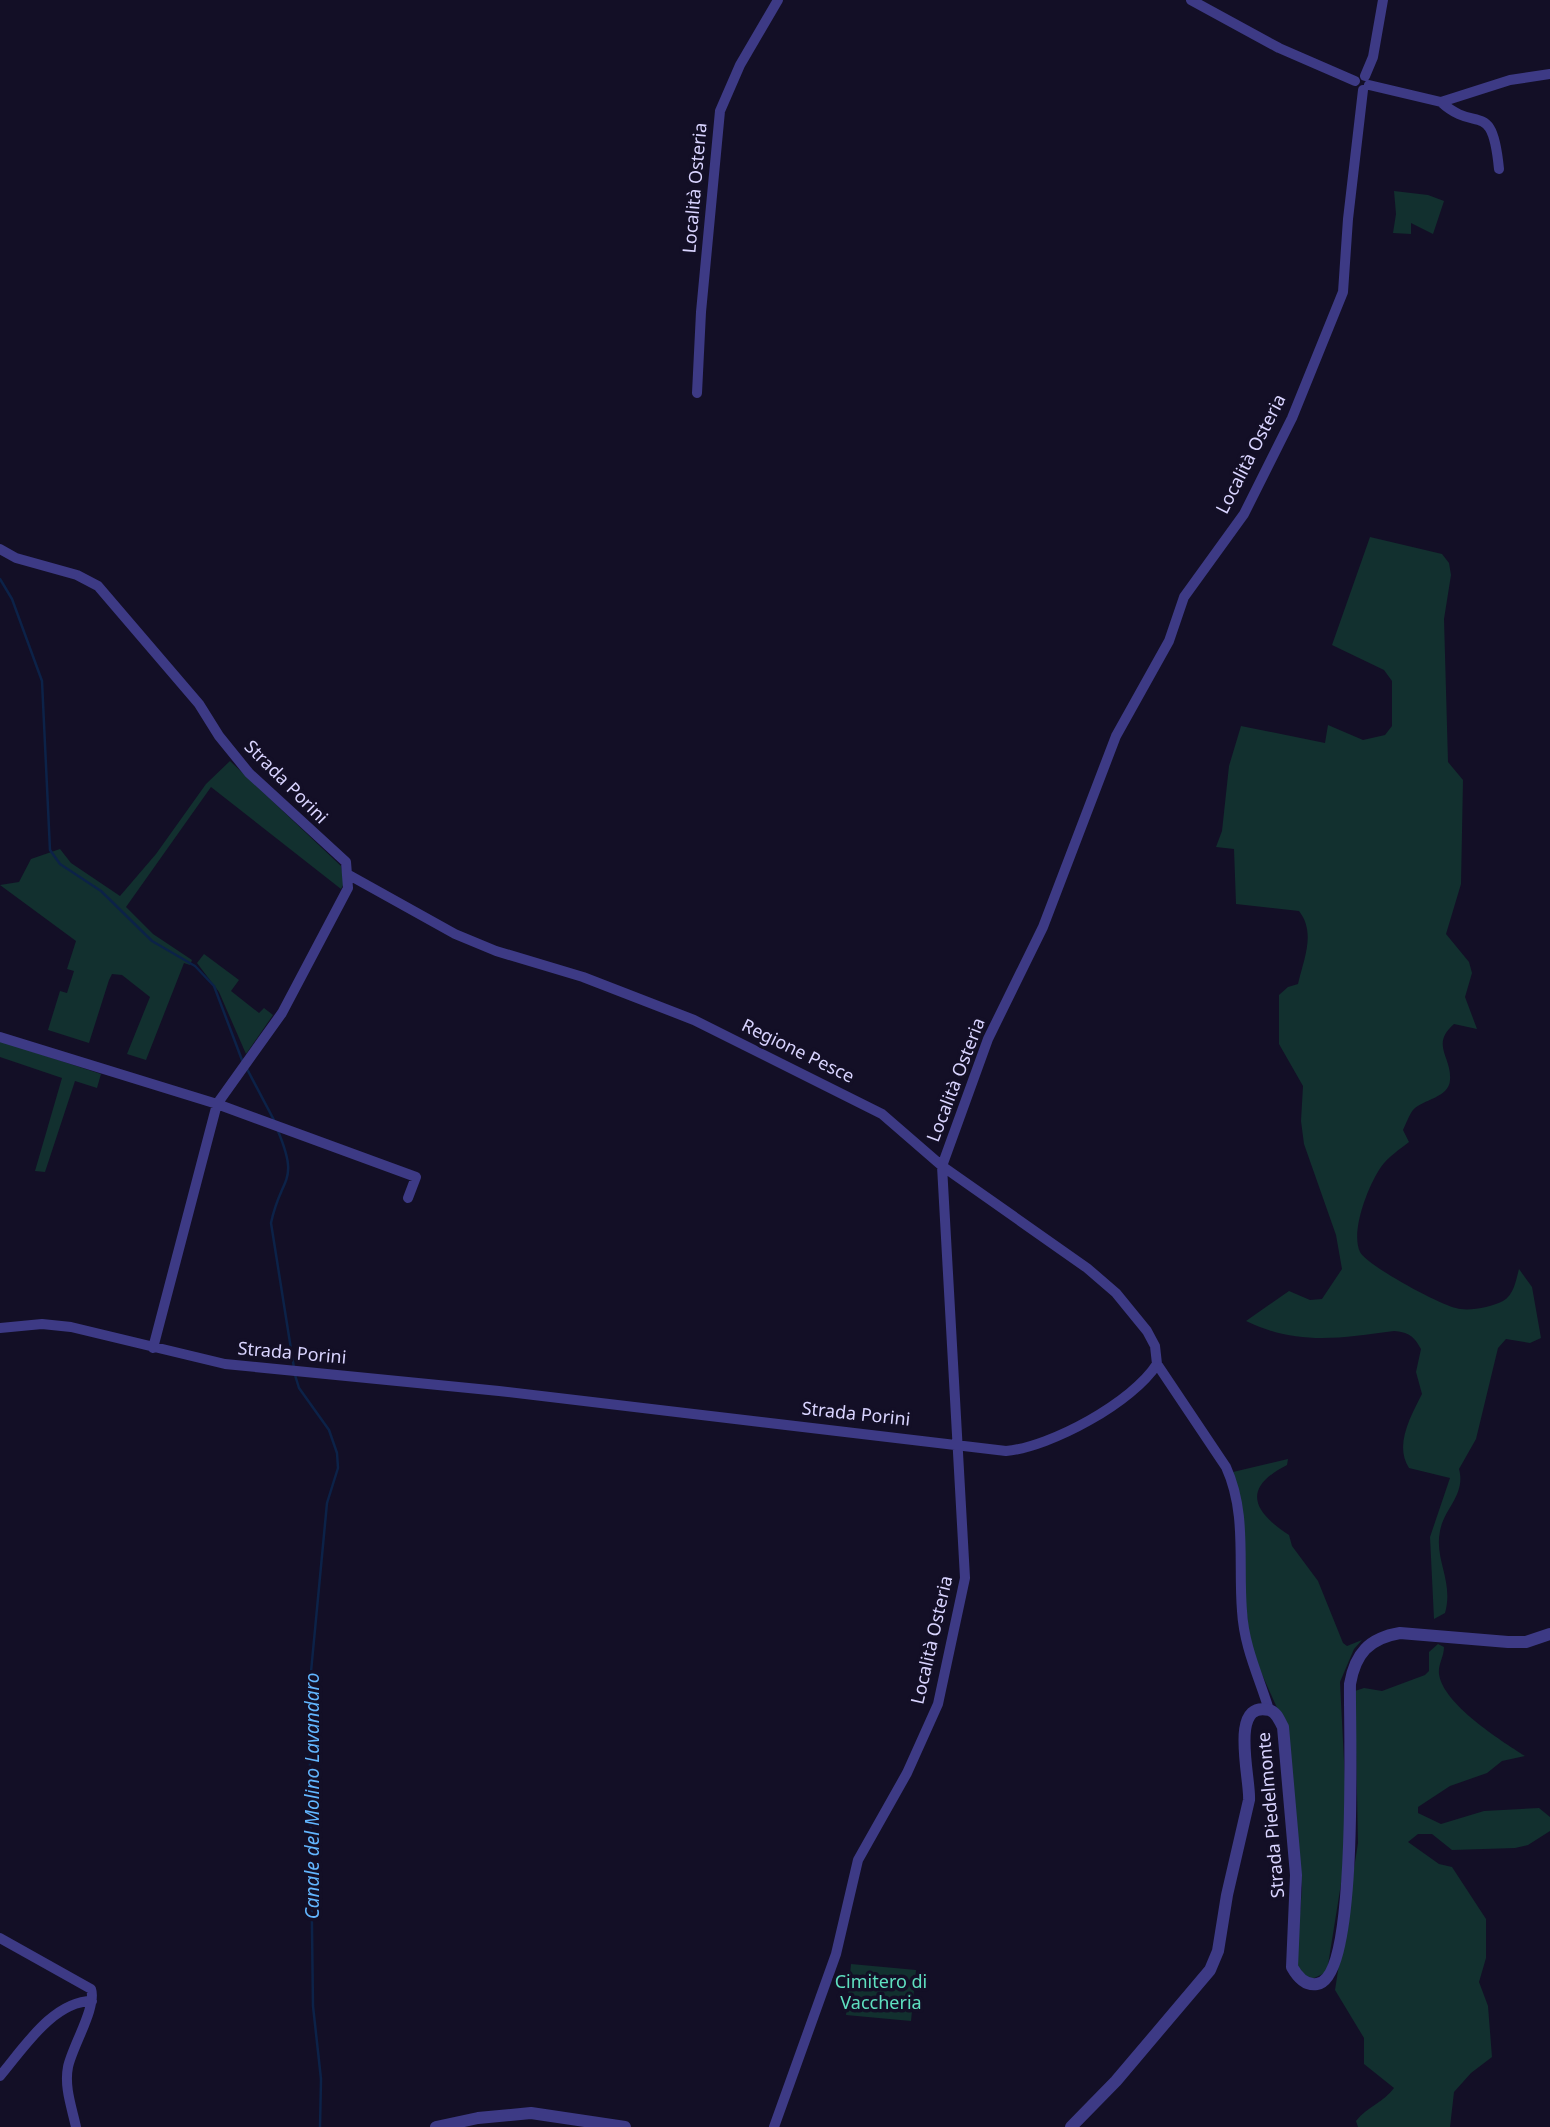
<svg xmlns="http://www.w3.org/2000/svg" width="1550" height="2127" font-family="'Noto Sans',sans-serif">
<rect width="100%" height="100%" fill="#130f26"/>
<path fill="#12302f" d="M1394,191l34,4 16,6 -11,33 -22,-11v11l-18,-1 3,-19z
M1370,537l72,17 7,9 2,12 -7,44 4,143 15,18 -2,104 -15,50 23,28 3,11 -7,24 12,32 -23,-5c-24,21 -2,33 -4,56 -1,18 -27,19 -37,30 -4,5 -7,14 -10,20l6,12c-9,7 -21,15 -28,25 -12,17 -31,64 -21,85 6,13 80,53 96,56 12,4 35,-1 47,-7 11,-6 13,-21 16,-32l13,18 9,51 -11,5 -24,-4 -8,9 -22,91 -17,30c7,26 -15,39 -19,62 -6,29 14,50 5,82l-11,6 -4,-82 20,-59 -41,-10c-15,-23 2,-52 13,-74l-6,-22 5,-23c-7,-13 -13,-17 -27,-18 -54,7 -96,15 -148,-10l43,-30 21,9 12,-1 20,-30 -6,-34 -32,-91 -3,-23 2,-35 -24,-42v-49l9,-8 10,-3c6,-26 18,-51 1,-73l-63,-7 -2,-55 -18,-2 6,-16 7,-65 12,-40 84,17 3,-18 35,15 22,-5 7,-9v-45l-8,-11 -52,-25z
M230,761l111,105 3,17 -3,6 -130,-102 -85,120 27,27 39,26 -2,5 -6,-2 -38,97 -19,-6 23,-57 -28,-22 -10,-1 -3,6 -20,63 -41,-13 12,-39 7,2 7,-22 -7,-2 9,-28 -76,-56 19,-3 12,-23 29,-10 11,14 49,33 36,-42 50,-70z
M204,954l35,26 -8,11 28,22 5,-5 9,7 -27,39 -27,-62 -22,-29z
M0,1041l101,33 -4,14 -22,-7 -30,91 -10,-1 27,-93 -62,-21z
M1288,1459l-1,6c-45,23 -35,46 2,70l3,11 26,35 25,62 4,3 15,-6 -8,9 -14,33 8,158 -20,125 -3,8 -13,6 -7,-3 -9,-13 6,-75 -24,-178 -22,-49 -7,-26 -16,-163z
M1438,1644l6,3c0,10 -6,17 -5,27 4,30 61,66 86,82l-23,5 -15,12 -37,13 -32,21v6l23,11 43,-13 55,-3 11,9v14l-22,14 -13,3 -63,2 -20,-16h-14l-10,8 31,22 13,3 34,52v39l-7,24 9,24 4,51 -21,16 -17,19 -4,35h-92l-2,-6c12,-15 28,-19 38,-33l-30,-24v-26l-29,-48 23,-147 -3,-152 9,-3 18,3 43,-16 4,-4v-19z
M851,1964l65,6 -5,51 -65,-6z"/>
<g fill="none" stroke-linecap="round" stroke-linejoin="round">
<path stroke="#0c2248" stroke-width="2.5" d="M0,579l12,20 30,82 8,169 10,14 41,27 51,50 43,25 19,20 28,74
M247,1069l28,53
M278,1131c22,53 3,44 -7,92l23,145
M295,1375l4,13 30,42 8,23 1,15 -11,35 -18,190 4,313 8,73 -1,48"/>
<path stroke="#3d3a85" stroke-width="10" d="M1191,0l88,48 76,33
M1365,76l8,-19 10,-57
M1369,85l72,17 69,-22 40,-6
M1441,102c36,33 51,-5 58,67
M697,393l4,-81 19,-201 20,-46 38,-65
M0,549l16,9 61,17 21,11 101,118 20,32 30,37 97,89 2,26 -66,125 -65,91 -64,244
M349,875l106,59 41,17 87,26 111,43 188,94 60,52 145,102 29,25 31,38 8,15 2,18
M0,1037l217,67 199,73 -8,21
M0,1328l42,-4 29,3 154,37 274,27 507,60c45,-4 127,-49 151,-87
M1157,1364l69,103c21,46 12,95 16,144 2,36 17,66 27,99
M0,1938l91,51c6,18 -19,58 -23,78 -4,20 4,41 8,60
M0,2076c23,-27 53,-75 92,-75
M774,2127l62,-173 22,-94 49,-87 31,-69 27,-126 -23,-412 46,-127 55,-112 73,-191 53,-95 15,-44 60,-83 48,-96 51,-126 5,-73 15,-129"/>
<path stroke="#3d3a85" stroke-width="12" d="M436,2127l42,-9 53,-5 94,14
M1071,2127l45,-46 94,-111 8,-19 9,-56 22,-95c2,-19 -21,-100 20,-90 8,2 10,10 14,17l13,148 -4,92c5,9 13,19 25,17 43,-6 32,-260 33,-300 5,-30 19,-46 50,-51l108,9h18l24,-8"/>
</g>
<g text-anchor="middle" stroke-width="7" stroke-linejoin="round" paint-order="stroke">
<g font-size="18" fill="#d9d4ff" stroke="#130f26">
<text transform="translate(695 188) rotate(-85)" y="6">Località Osteria</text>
<text transform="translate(1251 454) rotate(-63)" y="6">Località Osteria</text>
<text transform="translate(286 782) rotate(45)" y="6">Strada Porini</text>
<text transform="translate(798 1051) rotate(26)" y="6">Regione Pesce</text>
<text transform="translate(956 1080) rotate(-69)" y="6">Località Osteria</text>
<text transform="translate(292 1353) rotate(5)" y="6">Strada Porini</text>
<text transform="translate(856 1414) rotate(6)" y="6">Strada Porini</text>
<text transform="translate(932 1640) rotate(-77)" y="6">Località Osteria</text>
<text transform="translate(1271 1815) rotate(-95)" y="6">Strada Piedelmonte</text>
</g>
<g font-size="18" fill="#5fe0c0" stroke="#130f26">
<text x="881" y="1988">Cimitero di<tspan x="881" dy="21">Vaccheria</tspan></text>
</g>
<g font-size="19" font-style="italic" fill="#62b6ff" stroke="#130f26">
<text transform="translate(312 1796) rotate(-90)" y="7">Canale del Molino Lavandaro</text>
</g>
</g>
</svg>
